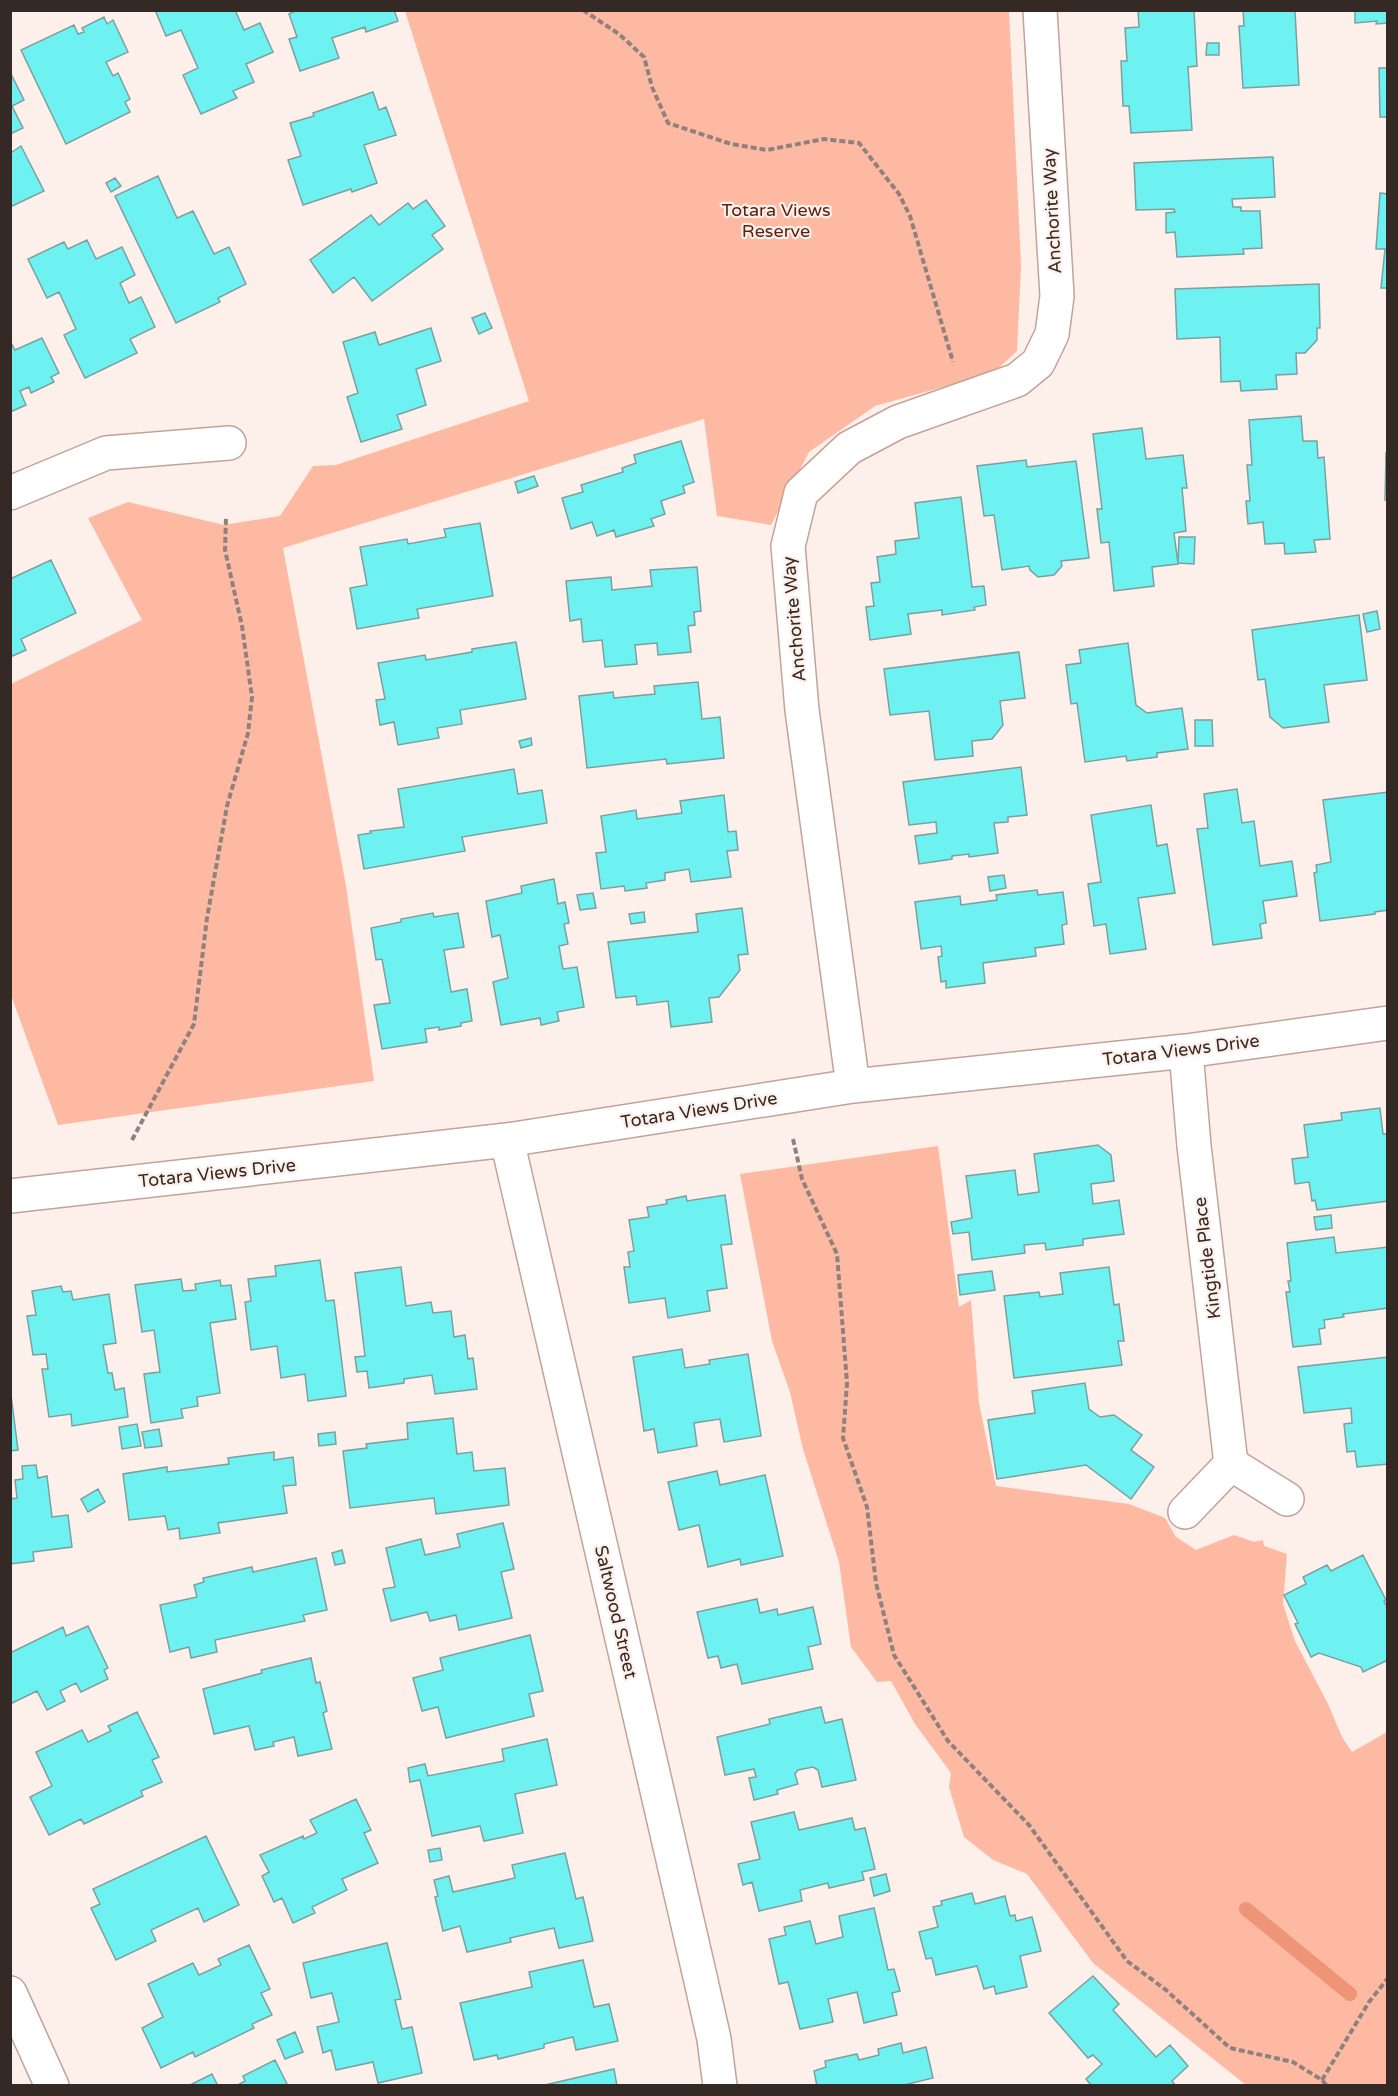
<svg xmlns="http://www.w3.org/2000/svg" width="1398" height="2096" font-family="'Varela Round',sans-serif">
<rect width="100%" height="100%" fill="#fdefea"/>
<path fill="#fdb9a2" d="M405,11h604l12,254 -4,86 -24,22 -118,33 -66,46 -38,73 -54,-9 -13,-97 -421,129 63,338 28,195 -316,44 -47,-130v-311l131,-64 -54,-102 40,-16 96,23 56,-9 33,-50 23,-1 193,-64z
M938,1146l21,161 12,-7 8,103 17,83 133,18 36,14 11,19 20,13 38,-15 20,7 9,-2 1,6 23,8 -4,50 12,37 33,63 14,33 10,15 35,-20v353h-141l-153,-122 -66,-89 -34,-14 -29,-23 -15,-50 2,-14 -36,-49 -24,-43 -14,1 -26,-35 -12,-85 -36,-113 -13,-57 -18,-51 -32,-167z"/>
<g fill="none" stroke-linecap="round" stroke-linejoin="round">
<path stroke="#ee9477" stroke-width="14" d="M1246,1909l104,85"/>
</g>
<path fill="#6df2f1" stroke="#7ba09f" stroke-width="1.5" d="M155,10h80l9,20 16,-7 13,29 -27,12 8,18 -21,9 4,7 -36,16 -18,-39 15,-7 -17,-38 -15,6z
M297,10h97l4,11 -32,11 -1,-5 -33,11 7,20 -39,13 -11,-32 8,-2 -8,-23z
M1138,10h56l3,56 -9,1 4,63 -61,3 -2,-27h-6l-2,-45h6l-2,-33 14,-1z
M1243,10h57l-5,1 4,74 -56,3 -4,-62h5z
M1355,10h33v13l-12,1 1,-3 -22,2z
M104,17l3,7 6,-4 15,32 -22,10 7,14 5,-3 12,26 -5,3 5,10 -64,32 -45,-94 53,-25 4,9 6,-2 -2,-4z
M1207,43h12v12h-13z
M1379,68h9v49h-8z
M10,72l14,28 -12,6 11,22 -13,6z
M373,92l6,18 7,-3 10,28 -32,10 13,38 -25,9 -1,-3 -48,16 -15,-45 13,-4 -11,-33 24,-7 -1,-3z
M21,146l23,45 -34,16v-59l2,4z
M1273,157l2,40 -43,2 1,8h8v4h19l2,37 -19,1 1,5 -67,3 -2,-25 -9,1v-20l9,-1 -1,-3 -38,1 -2,-47z
M158,176l19,42 16,-7 21,43 15,-7 17,37 -28,14 2,4 -44,21 -61,-127z
M115,178l6,8 -10,6 -5,-9z
M1380,193l8,1v94h-7l4,-39h-9z
M426,200l19,26 -13,9 11,14 -71,52 -18,-24 -21,16 -23,-33 61,-45 8,10 29,-22 5,6z
M87,240l9,19 26,-12 13,28 -15,8 9,20 12,-6 14,30 -25,12 7,14 -52,25 -21,-43 12,-6 -17,-37 -12,6 -19,-39 36,-17 4,7z
M1319,284l1,44h-3v12l-12,13h-9l1,21 -21,1 1,14 -36,2 -1,-10 -19,1 -1,-45 -43,2 -2,-50z
M485,313l7,15 -13,6 -7,-16z
M431,328l10,33 -25,8 10,36 -29,10 5,14 -41,13 -14,-45 11,-4 -15,-51 32,-10 4,13z
M42,338l17,35 -8,4 3,5 -23,11 -2,-6 -9,4 6,14 -16,7v-71l5,9z
M1301,416l2,25h14l1,17 6,-1 6,82 -16,1 2,12 -31,2 -1,-11 -19,1 -2,-22 -15,2 -2,-23h4l-3,-36h5l-3,-45z
M1142,428l4,31 37,-4 4,33h-5l4,43 -12,2 4,31 -26,3 2,19 -40,5 -5,-49 -8,1 -4,-34h5l-9,-75z
M681,441l13,41 -11,4 2,7 -24,8 4,13 -14,5 3,7 -38,11 -2,-7 -17,6 -5,-14 -21,7 -9,-31 21,-6 -2,-7 42,-13 -1,-4 14,-5 -2,-8z
M1386,453h2v47h-3z
M1026,460l1,7 49,-6 13,97 -28,3 1,5 -8,9 -16,2 -8,-7 -1,-4 -27,4 -8,-55 -10,1 -7,-50z
M534,476l4,10 -20,7 -3,-11z
M961,497l11,90 12,-1 2,19 -12,2 1,3 -33,5v-5l-34,4 3,20 -41,6 -4,-33 8,-1 -3,-23 9,-1 -3,-25 19,-3 -1,-13 24,-3 -4,-35z
M480,523l13,73 -76,13 2,9 -62,11 -7,-41 17,-3 -7,-38 47,-8 1,5 38,-7 -2,-8z
M1179,537h16l-1,27 -16,-1z
M51,560l25,53 -55,26 5,11 -16,7v-78z
M697,567l4,44 -7,1 1,13 -7,1 3,26 -33,3 -1,-12 -22,2 2,19 -32,3 -3,-27 -19,2 -2,-23 -11,2 -4,-40 45,-4 1,13 40,-4 -2,-16z
M1377,611l3,18 -13,3 -4,-18z
M1359,615l8,65 -43,5 5,37 -46,6 -13,-11 -5,-38 -7,1 -6,-50z
M516,642l10,57 -66,11 2,14 -25,4 2,10 -41,7 -4,-23 -14,3 -4,-25 9,-1 -7,-36 47,-8 1,5 46,-8v-3z
M1128,643l8,62 11,8 35,-5 6,41 -31,4v4l-30,4 -1,-5 -41,6 -8,-59 -6,1 -5,-39 15,-2 -2,-13z
M1019,652l6,46 -25,3 3,24 -11,14 -20,2 1,15 -38,4 -6,-49 -39,4 -6,-46z
M698,682l4,37 18,-2 4,41 -57,6 -1,-5 -79,9 -8,-72 34,-4 1,6 41,-4 -1,-8z
M1195,720h17l1,26h-18z
M531,738l1,7 -11,3 -2,-7z
M1021,767l6,48 -19,2v5l-14,1 4,30 -29,4v-3l-17,2v3l-33,5 -4,-28 22,-3 -1,-11 -27,3 -6,-43z
M514,769l4,25 24,-4 5,33 -85,14 3,14 -101,18 -6,-34 13,-2 -1,-2 34,-4 -6,-38z
M1237,789l5,34 12,-2 6,45 32,-5 5,35 -34,5 3,22 -6,1 2,14 -49,7 -16,-116 11,-1 -4,-34z
M1388,792v118l-13,2v2l-55,7 -6,-48 3,-1 -1,-7 15,-3 -8,-62z
M724,795l4,37 8,-1 2,19 -11,1 4,26 -40,5 -2,-13 -24,4v7l-19,3 1,5 -22,3 -1,-5 -23,3 -5,-36 10,-1 -5,-36 35,-6 1,9 45,-6 -2,-12z
M1151,805l6,41 10,-2 8,49 -37,5 8,51 -36,5 -4,-30 -12,2 -6,-42 13,-2 -10,-67z
M1004,875l2,13 -16,3 -2,-14z
M554,879l4,25 7,-2 4,21 -5,1 4,20 -9,2 4,23 14,-2 7,40 -27,5 2,9 -18,4 -1,-7 -39,7 -8,-43 15,-4 -8,-43 -8,2 -6,-36 36,-8 -1,-7z
M1037,890l1,5 25,-3 4,32 -5,1 2,19 -29,4 1,8 -53,7 2,20 -39,5v-7l-5,1 -3,-25 4,-1 -1,-10 -20,3 -6,-47 45,-6 1,9 36,-5 -1,-5z
M593,893l3,15 -16,2 -3,-15z
M742,908l6,46 -10,1 2,15 -21,27 -10,1 3,24 -41,5 -3,-26 -31,4 -1,-9 -20,2 -8,-56 90,-10 -2,-18z
M644,912l1,10 -14,2 -2,-10z
M433,913l1,4 24,-4 6,34 -20,3 7,42 16,-3 5,32 -11,2v3l-22,4v-3l-14,2 2,13 -45,7 -8,-44 16,-2 -8,-44 -6,1 -5,-32 30,-6v-3z
M1380,1108l3,26h5v67l-71,9 -2,-10 -3,1 -3,-19 -14,2 -3,-25 16,-2 -4,-32 38,-5 -1,-7z
M1098,1145l13,10 3,26 -23,3 2,20 26,-4 5,34 -41,5v6l-37,5 -1,-7 -21,2 1,8 -53,7 -3,-28 -16,2 -2,-12 21,-4 -6,-42 49,-6 3,25 21,-3 -5,-38z
M725,1195l7,49 -11,1 6,43 -20,3 3,20 -42,7 -3,-20 -36,5 -5,-36h6l-2,-15 6,-1 -5,-31 20,-3 -2,-10 20,-3 -1,-4 20,-4 1,5z
M1331,1215l1,13 -16,2 -2,-13z
M1334,1237l2,16 52,-6v61l-45,6 1,3 -20,3 1,8 -6,1 2,15 -28,3 -7,-55h4l-2,-11h3l-4,-38z
M320,1260l6,41 8,-1 12,96 -38,5 -3,-27 -24,4 -4,-32 -26,4 -6,-48 6,-1 -3,-22 28,-3 -1,-10z
M401,1267l5,39 25,-4 2,11 18,-2 3,26 11,-2 3,24 5,-1 4,31 -42,5 -3,-19 -28,4v4l-35,5 -2,-17 -10,1 -2,-15 10,-1 -10,-83z
M1109,1267l5,38 5,-1 5,37h-6l4,24 -108,13 -10,-82 35,-4 1,5 23,-3 -3,-21z
M992,1271l3,19 -35,5 -2,-20z
M181,1279l2,12 13,-1 -1,-6 25,-4 1,6 10,-1 5,34 -26,4 10,70 -23,4 1,9 -17,3 2,9 -32,5 -7,-49 16,-2 -6,-42 -12,2 -7,-47z
M61,1286l2,6 8,-1 2,9 36,-6 7,49 -13,2 5,28h4l3,17 9,-2 4,29 -56,9 -1,-12 -22,3 -7,-48h6l-2,-15 -13,1 -6,-39 9,-1 -4,-24z
M682,1349l3,19 25,-4 -1,-4 39,-6 13,82 -37,6 -4,-23 -26,4 3,23 -39,7 -4,-24 -10,2 -11,-74z
M1388,1357v107l-31,3 -2,-16 -8,1 -3,-28 8,-1 -1,-15 -47,5 -6,-46z
M1085,1383l4,26 11,8 14,-2 28,20 -11,15 23,17 -23,32 -45,-34 -89,14 -9,-59 47,-7 -3,-22z
M10,1387l8,63 -8,1z
M453,1418l4,36 15,-2 2,19 31,-3 4,37 -73,9 -2,-16 -84,10 -7,-57 24,-3 -1,-4 42,-5 -1,-16z
M137,1424l4,22 -19,3 -3,-22z
M159,1429l3,17 -17,2 -3,-16z
M335,1432l1,12 -17,2 -1,-12z
M274,1452v8l19,-3 3,28 -13,1 4,27 -69,10 2,10 -40,6 -1,-11 -11,2 -3,-14 -36,4 -6,-46 44,-7v5l62,-8 -1,-6z
M36,1465l2,13 9,-2 5,41 16,-2 4,32 -39,5 1,9 -24,3v-65l7,-1 -2,-18 8,-1 -1,-13z
M717,1471l3,14 45,-10 18,81 -42,9 -1,-6 -32,8 -9,-42 -20,5 -11,-48z
M98,1489l7,13 -17,10 -7,-13z
M503,1523l11,46 -13,3 11,46 -53,12 -3,-15 -26,6 -3,-9 -36,9 -8,-32 12,-2 -9,-39 35,-9 4,16 35,-8 -3,-13z
M342,1550l3,13 -10,2 -3,-12z
M1363,1555l23,45 -2,1 4,8v51l-25,12 -2,-5 -42,-14 -8,4 -16,-33 3,-1 -14,-28 22,-11 -3,-7 24,-12 4,6z
M316,1558l11,52 -24,5 2,6 -90,19 2,12 -26,6 -2,-11 -19,5 -10,-47 37,-8 -3,-12 10,-3 -1,-4 49,-11 1,5z
M757,1599l3,14 17,-4 1,6 35,-8 8,37 -13,3 5,22 -71,15 -5,-20 -16,4 -3,-12 -10,2 -11,-46z
M88,1626l20,42 -4,2 4,9 -27,13 -5,-9 -16,8 5,10 -18,9 -10,-19 -27,13v-51l53,-26 3,9z
M530,1635l13,56 -14,3 5,22 -88,22 -8,-31 -16,4 -9,-33 30,-8 -3,-12z
M311,1658l5,25 4,-1 7,29 -4,2 9,36 -34,7 -4,-19 -21,5 1,4 -19,4 -6,-24 -35,8 -11,-45 59,-16 -1,-3z
M821,1707l4,16 17,-4 14,61 -34,7 -4,-17 -5,-3 -15,3 -3,4 3,10 -21,6 1,4 -24,6 -5,-22 7,-1 -2,-8 -29,6 -8,-38 53,-13 -1,-5z
M137,1712l22,45 -7,3 10,22 -21,9 2,5 -59,28 -3,-5 -32,16 -19,-38 22,-11 -16,-34 46,-22 6,12 23,-11 -3,-5z
M547,1739l10,46 -42,9 8,39 -39,8 -4,-15 -48,10 -12,-56 -10,2 -2,-14 17,-4 3,12 76,-15 -2,-12z
M356,1799l15,31 -7,3 14,30 -36,16 5,11 -35,17 3,6 -22,10 -11,-25 -8,4 -12,-26 7,-4 -9,-17 43,-19 1,3 13,-6 -7,-13z
M794,1812l5,18 53,-12 3,12 10,-2 10,41 -13,3 2,8 -35,8 -1,-5 -28,7 2,11 -43,10 -7,-29 -9,3 -5,-21 22,-5 -9,-37z
M206,1836l33,69 -35,17 -6,-14 -47,22 5,11 -40,19 -25,-52 9,-4 -7,-15z
M440,1848l2,12 -12,2 -2,-12z
M565,1853l11,46 7,-2 10,44 -34,7 -5,-20 -44,10 1,4 -44,10 -7,-26 -17,5 -8,-34 3,-1 -4,-16 15,-4 4,16 62,-14 -3,-13z
M886,1874l4,17 -16,5 -4,-18z
M972,1893l3,11 30,-8 5,20 5,-1 1,6 16,-4 9,34 -21,5 7,31 -31,7 -2,-8 -10,3 -7,-23 -41,9 -4,-17 -6,1 -7,-27 19,-5 -5,-20 9,-2 -1,-4z
M874,1908l14,62 6,-1 6,22 -8,2 5,22 -33,8 -7,-31 -29,7 5,23 -33,7 -12,-47 -9,2 -10,-45 17,-4 -2,-8 26,-6 6,23 27,-7 -4,-21z
M387,1943l14,56 -6,1 7,29 10,-2 10,46 -44,10 -5,-21 -37,8 -5,-20 -8,3 -6,-26 22,-5 -7,-29 -21,5 -8,-35z
M249,1945l21,44 -9,4 11,22 -20,9 2,4 -59,29 -2,-5 -32,16 -19,-40 21,-11 -15,-33 45,-21 6,12 22,-10 -3,-6z
M583,1960l11,47 15,-3 9,37 -42,9 -3,-13 -29,7v4l-46,11 -1,-4 -23,5 -14,-57 72,-16 -3,-15z
M1093,1976l26,28 -6,6 43,47 14,-12 18,21 -16,15 4,5h-84l-6,-7 16,-15 -9,-9 -5,3 -39,-45z
M295,2032l8,20 -18,7 -8,-19z
M901,2043l2,10 23,-6 7,31 -33,8h-83l-3,-15 12,-4 -1,-6 32,-7 2,6 20,-5 -1,-6z
M275,2060l13,26h-52l9,-5 -2,-5z
M614,2069l3,17h-71l-1,-1z
M212,2074l6,12h-30z"/>
<g fill="none" stroke-linecap="round" stroke-linejoin="round">
<defs>
<path id="minor" d="M10,493l96,-40 123,-10
M1186,1051l8,95 37,318 56,35
M853,1086l-51,-376 -14,-164 13,-53 48,-45 49,-26 119,-42 21,-17 14,-29 5,-38 -17,-286
M507,1140l194,841 13,58 6,47
M10,1196l497,-56 346,-54 333,-35 202,-28
M1185,1512l46,-48
M10,1993l42,93"/>
</defs>
<use href="#minor" stroke="#c3a399" stroke-width="36"/>
<path stroke="#8f827e" stroke-width="4" stroke-dasharray="6 3" stroke-linecap="butt" d="M583,10l36,24 25,23 8,30 16,36 63,21 36,6 57,-11 35,4 40,51 11,22 43,146
M793,1139l9,40 35,75 10,129 -4,55 24,69 9,76 18,72 54,86 81,84 98,136 39,29 64,58 63,14 29,18 5,6
M132,1140l62,-116 13,-106 20,-112 21,-73 4,-36 -10,-71 -17,-76 1,-33
M1322,2080l47,-78 19,-24"/>
<use href="#minor" stroke="#fff" stroke-width="33"/>
</g>
<g text-anchor="middle" stroke-width="4.5" stroke-linejoin="round" paint-order="stroke">
<g font-size="18" fill="#59210e" stroke="#fdefea">
<text x="776" y="216">Totara Views<tspan x="776" dy="21">Reserve</tspan></text>
</g>
<g font-size="18" fill="#352925" stroke="#fdefea">
<text transform="translate(1052 211) rotate(-93)" y="6">Anchorite Way</text>
<text transform="translate(794 619) rotate(-95)" y="6">Anchorite Way</text>
<text transform="translate(1181 1050) rotate(-7)" y="6">Totara Views Drive</text>
<text transform="translate(699 1110) rotate(-9)" y="6">Totara Views Drive</text>
<text transform="translate(217 1173) rotate(-6)" y="6">Totara Views Drive</text>
<text transform="translate(1207 1258) rotate(-97)" y="6">Kingtide Place</text>
<text transform="translate(616 1612) rotate(77)" y="6">Saltwood Street</text>
</g>
</g>
<rect width="1398" height="2096" fill="none" stroke="#352925" stroke-width="24"/>
</svg>
